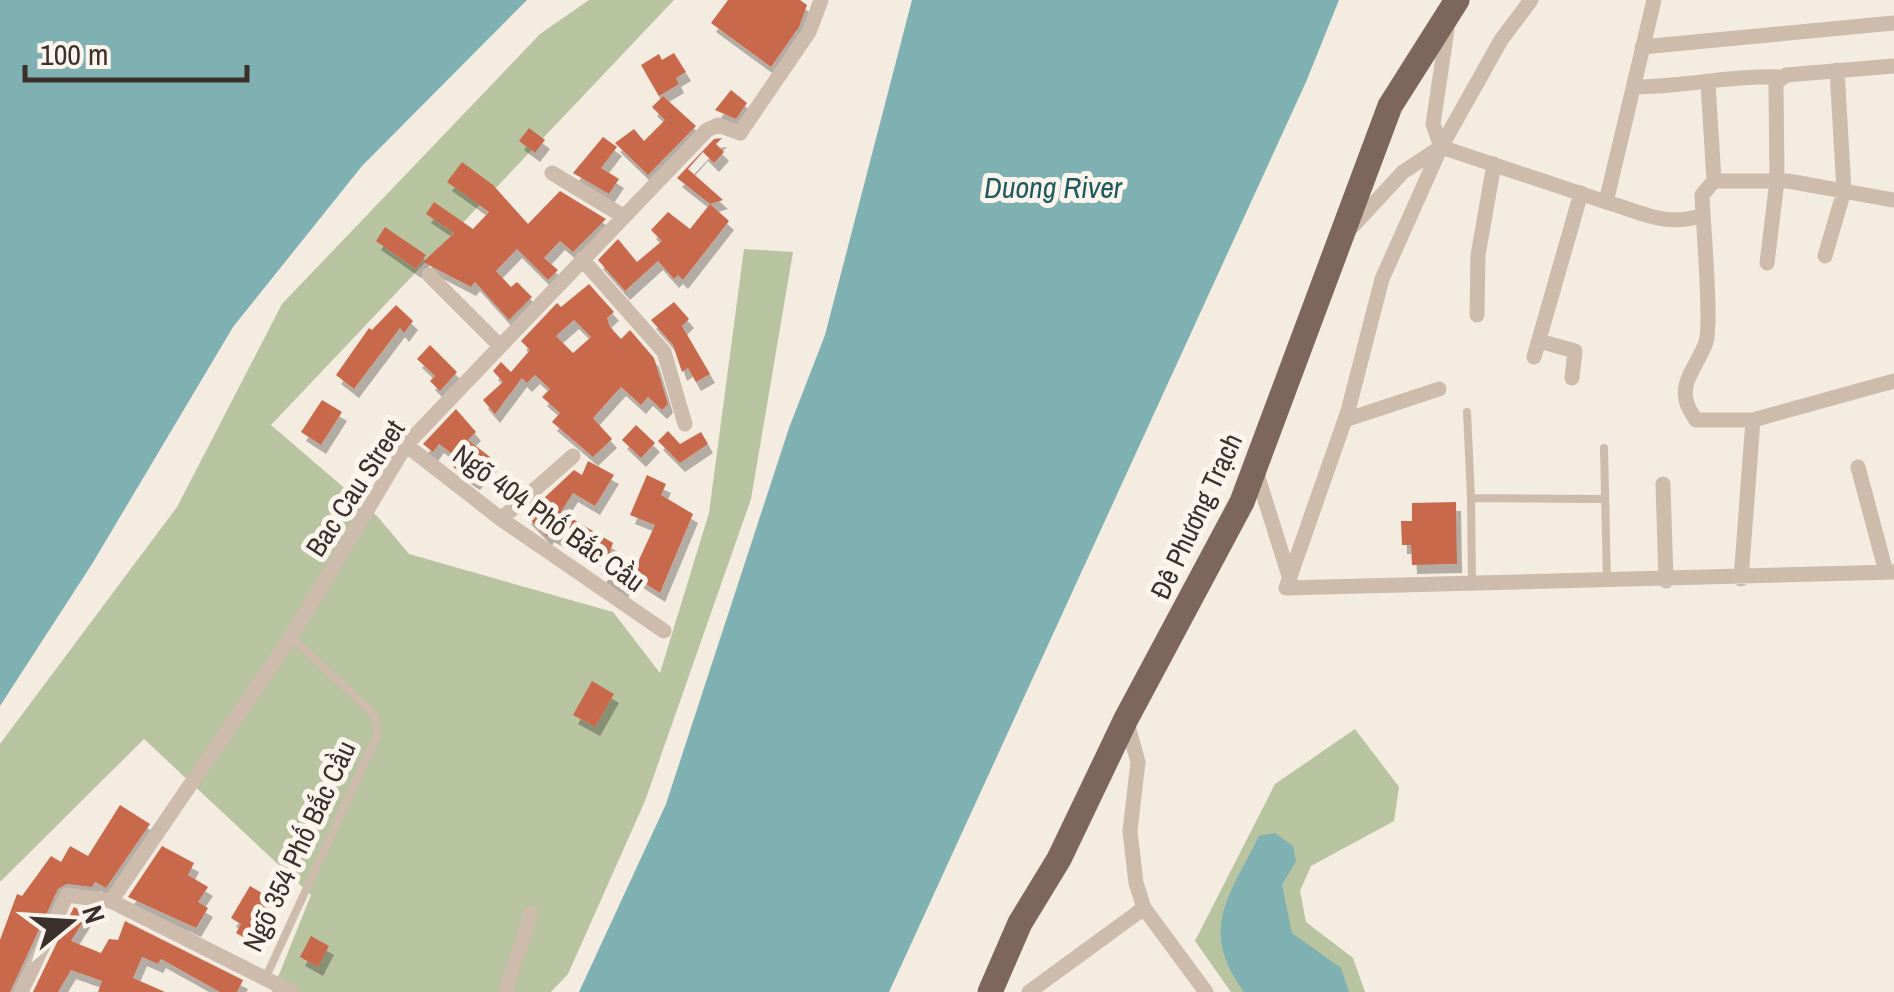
<svg xmlns="http://www.w3.org/2000/svg" width="1894" height="992" font-family="'Archivo Narrow',sans-serif">
<defs>
<filter id="shadow"><feDropShadow dx="5" dy="9" stdDeviation="0" flood-color="#0004"/></filter>
</defs>
<rect width="100%" height="100%" fill="#f4ebe1"/>
<path fill="#b8c4a0" d="M589,0h85l-403,425 107,92 31,37 204,58 47,61 49,-160 35,-264 49,3 -42,247 -106,302 -77,173 -17,18h-279l39,-97 -167,-156 -144,143v-138l177,-237 105,-203 258,-270z
M1355,729l44,58 -5,34 -83,45 -11,25 6,31 47,36 12,34h-134l-36,-51 80,-157z"/>
<path fill="#7fb0b2" d="M0,0h527l-165,166 -129,161 -141,237 -92,142z
M912,0h427l-33,82 -417,910h-310l87,-188 123,-376 36,-93z
M1275,833l18,13 3,15 -14,24 10,48 49,35 8,24h-105c-46,-63 -15,-95 15,-156z"/>
<path fill="#c8694b" fill-rule="evenodd" filter="url(#shadow)" d="M728,0h72l7,5 -8,22 -28,40 -60,-44z
M674,53l12,19 -10,6 3,6 -20,12 -18,-31 18,-11 3,6z
M731,90l16,13 -11,16 -21,-9z
M663,96l33,30 -48,49 -33,-32 19,-14 10,12 21,-21 -13,-13z
M529,128l16,12 -10,13 -16,-12z
M603,137l14,10 -16,21 18,11 -10,15 -36,-21z
M722,138l-6,6 8,8 -10,11 -11,-11 -15,17 35,31 -13,4 19,17 -46,59 -5,-5 -4,4 -16,-18 -33,30 -27,-31 20,-21 19,23 25,-21 -11,-11 17,-18 22,17 20,-25 -33,-26 37,-39z
M462,162l31,23 35,39 32,-33 46,28 -33,33 -13,-11 -16,17 14,12 -10,10 -31,-31 -21,22 15,16 6,-5 15,15 -23,23 -34,-38 -4,5 -48,-25 31,-29 -28,-19 8,-12 39,27 16,-17 -42,-30z
M385,227l41,28 -10,14 -40,-28z
M589,284l25,28 -7,6 3,9 11,12 9,-9 24,28 14,46 -6,6 -14,-13 -7,8 -20,-18 -28,31 19,21 -19,18 -41,-35 8,-9 -18,-16 8,-8 -15,-14 -8,8 -5,-5 -27,36 -12,-14 20,-18 -10,-11 8,-9 10,10 19,-22 -9,-9 36,-38 4,4zM574,320l17,17 -18,16 -17,-17z
M674,302l15,17 -7,7 28,48 -14,8 -8,-14 -6,4 -9,-27 -22,-25z
M396,305l17,16 -9,12 -4,-5 -46,61 -18,-14 33,-47 3,2z
M430,345l27,27 -17,19 -10,-10 5,-5 -18,-17z
M322,400l20,12 -21,33 -20,-13z
M456,409l20,23 -8,8 26,20 -19,21 -22,-14 6,-8 -20,-15 -6,8 -10,-8z
M636,425l19,18 -14,15 -19,-18z
M668,431l12,13 21,-12 7,12 -28,19 -22,-22z
M588,461l26,14 -19,31 -22,-13 -12,19 52,31 -3,8 25,14 -12,24 -22,-15 6,-10 -58,-31 -2,4 -21,-22 48,-45 8,5z
M647,475l19,9 -5,11 32,19 -33,79 -28,-18 23,-50 -25,-10z
M1456,502l1,62 -45,1 -1,-20h-9l-1,-24h11v-18z
M592,681l22,13 -19,33 -22,-12z
M120,805l30,19 -44,64 -11,-6 -3,5 -25,-3 -9,5 -48,103h-10v-52l17,-46 5,2 29,-40 10,6 9,-16 18,10z
M162,846l32,17 -6,12 20,12 -10,15 10,6 -12,20 -68,-31z
M250,886l24,14 -22,42 -16,-9 5,-9 -10,-6z
M74,907l14,7 -17,27 30,12 8,-14 9,1 7,-19 118,59 -6,12h-17l-59,-33 -3,5 -16,-7 -9,21 32,14h-67l4,-11 -31,-11 -13,22h-25z
M311,936l18,10 -11,21 -18,-10z"/>
<g fill="none" stroke-linecap="round" stroke-linejoin="round">
<path stroke="#cdbbac" stroke-width="8" d="M1467,412l4,86 134,1
M1604,448l3,134
M1471,498l1,85
M265,979l113,-246 -4,-19 -83,-77"/>
<path stroke="#cdbbac" stroke-width="15" d="M1531,0l-30,40 -60,107 -59,132 -34,132 -62,177 608,-16
M1447,30l-14,94 8,23 165,55 48,-202
M1642,47l252,-24
M1708,83l6,98 -12,14c1,28 10,128 4,147 -10,29 -35,45 -10,78h57l-12,159
M1634,87c49,0 97,-12 146,-10
M552,173l71,43
M1714,181h74l106,19
M1606,202c36,10 59,26 97,13
M1352,227l51,-55 38,-25
M1825,256l19,-65 -7,-121
M582,259l82,93 21,72
M1767,263l10,-82 -1,-98 10,-8 108,-9
M429,275l70,70
M1477,315l1,-60 16,-91
M1539,341l36,10 -3,27
M1534,357l47,-164
M1345,420l94,-31
M1753,420l141,-39
M406,445l95,74 163,112
M1858,467l28,105
M1255,468l35,111
M1663,484l3,97
M501,519l72,-63
M1126,719l12,43 -8,69 6,52 8,25 62,84
M111,901l181,91
M21,992l46,-97 44,6 180,-264 115,-192 301,-315 11,-5 22,8 69,-101 12,-32
M505,992l26,-79
M1029,992l115,-84"/>
<path stroke="#7d675c" stroke-width="25" d="M990,992l30,-69 39,-64 67,-140 116,-217 148,-396 67,-106"/>
</g>
<g text-anchor="middle" stroke-width="10" stroke-linejoin="round" paint-order="stroke">
<g font-size="28" fill="#3b302b" stroke="#fbf5ee">
<text transform="translate(355 488) rotate(-57)" y="10">Bac Cau Street</text>
<text transform="translate(1196 516) rotate(-65)" y="10">Đê Phương Trạch</text>
<text transform="translate(549 518) rotate(36)" y="10">Ngõ 404 Phố Bắc Cầu</text>
<text transform="translate(299 846) rotate(-65)" y="10">Ngõ 354 Phố Bắc Cầu</text>
</g>
<g font-size="30" font-style="italic" fill="#1f5a5e" stroke="#fbf5ee">
<text x="1053" y="198">Duong River</text>
</g>
</g>
<g transform="translate(70 922) rotate(72)" stroke="#fbf5ee" stroke-width="8" paint-order="stroke">
<path d="M0-8L18 38L0 25L-18 38Z" fill="#3b302b"/>
<text y="-15" font-size="28" font-weight="bold" text-anchor="middle" fill="#3b302b">N</text>
</g>
<path d="M25 65v15h222v-15" fill="none" stroke="#3b302b" stroke-width="5"/>
<text x="40" y="65" font-size="30" fill="#3b302b" stroke="#fbf5ee" stroke-width="8" paint-order="stroke">100 m</text>
</svg>
